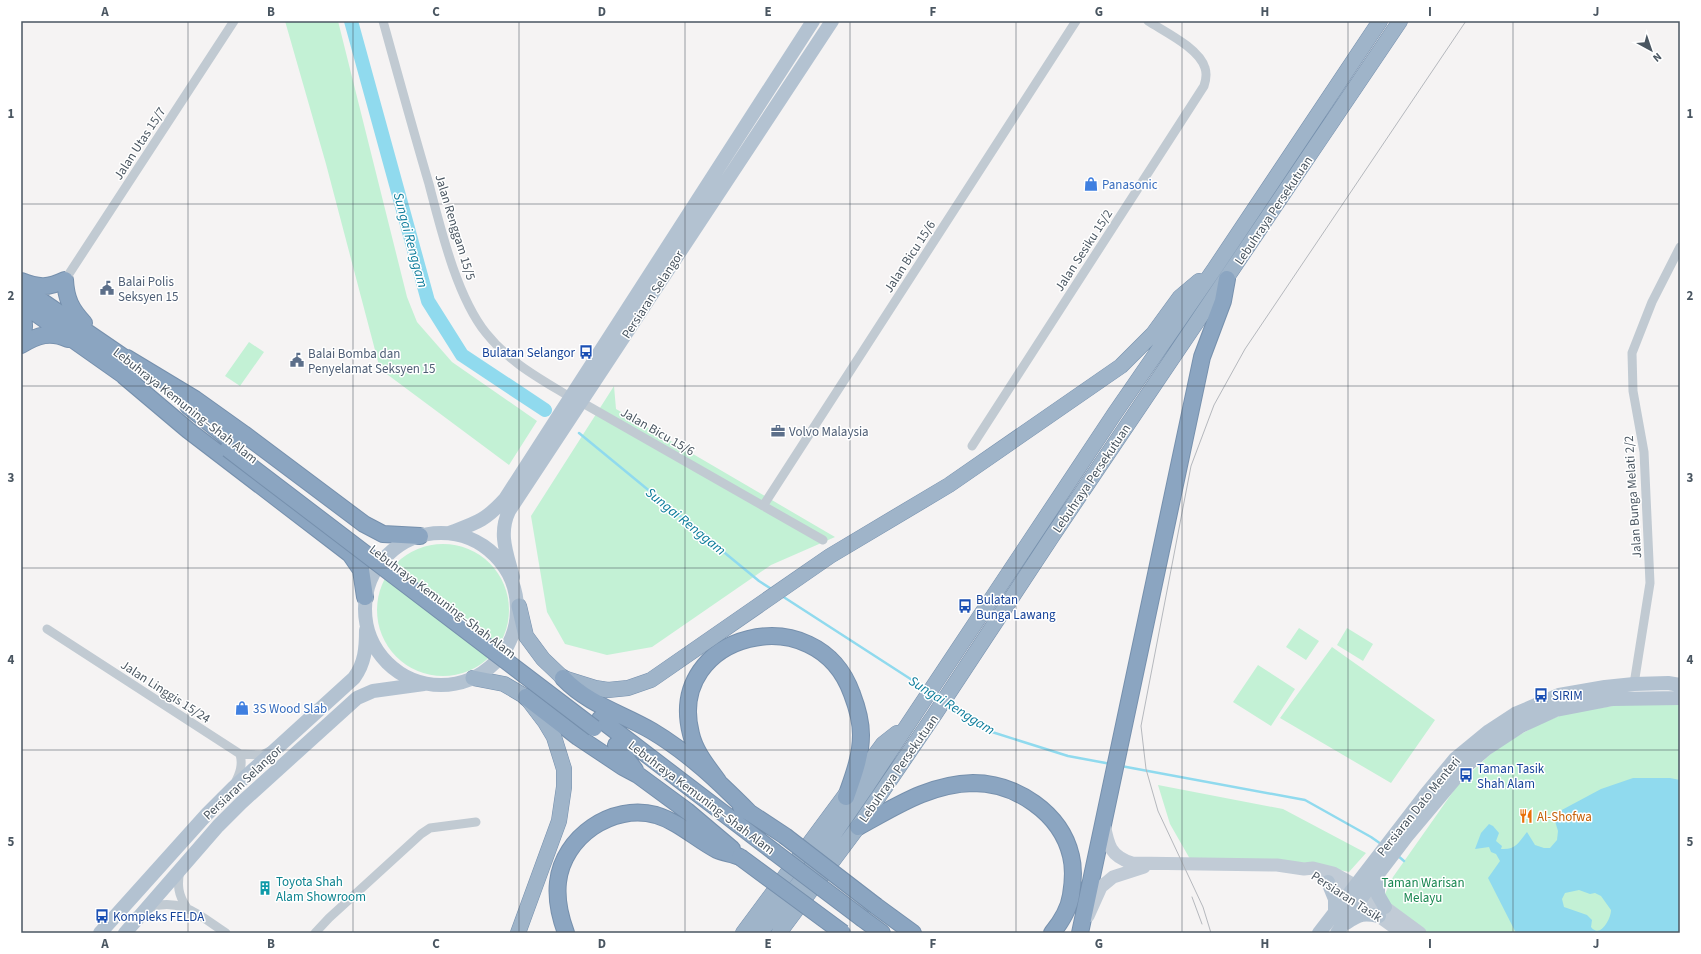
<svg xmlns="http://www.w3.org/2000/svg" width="1701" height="954" font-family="'Source Sans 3',sans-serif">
<rect width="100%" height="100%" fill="#f5f3f3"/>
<path fill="#c3f1d5" d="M285,21h53l69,276 10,25 35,40 85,59 -28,44 -129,-96 -54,-205z
M249,342l15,10 -24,34 -15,-10z
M614,386l2,23 219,128 -64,28 -119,82 -45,8 -42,-11 -18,-32 -16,-96z
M377 610a66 66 0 1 1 132 0a66 66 0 1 1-132 0Z
M1299,628l20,13 -13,19 -20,-13z
M1347,628l26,16 -10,17 -26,-16z
M1332,647l103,73 -44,63 -111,-65z
M1258,665l37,24 -24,37 -38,-24z
M1619,705h61v228h-253l-31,-23 -13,-12 10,-21 64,-91 41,-39 41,-23 28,-11z
M1158,785l125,24 83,44 -17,19 -41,-9 -118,-4 -20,-35z"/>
<path fill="#90daee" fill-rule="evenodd" d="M1633,778h37l10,2v153h-164l-28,-55 12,-17 -4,-7 -5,-2 -2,-5 -14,2 6,-16 8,-9 4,2 6,7 -3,8 6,5 -1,3c15,1 17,-6 26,-17l8,13 9,3h6l7,-8 1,-9 -3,-10 3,-9 43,-23zM1579,890l11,4 5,-1 6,3 10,14c0,9 -11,29 -20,17l1,-7 -5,-5 -23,-8 -2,-8 3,-6z"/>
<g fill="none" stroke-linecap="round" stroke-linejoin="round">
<path stroke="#90daee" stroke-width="2.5" d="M579,433l180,148 14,9
M782,596l144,93
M948,704l44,28 76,24 43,8
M1121,766l184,34 66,37 10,7
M1397,855l7,6"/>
<path stroke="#90daee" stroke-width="14" d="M351,21l77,280 34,54 83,55"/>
<defs>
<path id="trunk" d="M519,606l7,30 17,23 20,19 32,10 13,2 20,-2 23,-8 179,-124 119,-71 172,-119 32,-32 27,-37 19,-16
M473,678l31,6 22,13 19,25 9,15 10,32v18l-5,34 -41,112
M743,933l140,-189 14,-11
M760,933l50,-64 55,-80 250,-376 100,-145 165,-247
M779,933l79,-106 77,-113 118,-179 347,-514"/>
<path id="motorway" d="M21,281c18,7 27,7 44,-1 1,19 6,29 19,43
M21,287l114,78
M21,303l112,79
M21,314c5,9 3,16 0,26
M21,345c17,-10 29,-14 47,-6
M127,358l68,41 49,35 120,90 19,10 37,2
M124,376l64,54 162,124 11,16 4,27
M188,406l45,36
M563,678c26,27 58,35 89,53 37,22 67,51 97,81
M526,697l52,40 45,30 15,8 49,36 45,38
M600,719l173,132
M616,745l19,25
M718,781c-10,-14 -23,-29 -27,-47 -26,-101 126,-139 161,-40 5,13 9,27 9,41 0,22 -8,42 -15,62
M741,807l44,29
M858,827c37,-20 71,-43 115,-44 43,0 88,30 98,73 3,12 2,27 0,39 -2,14 -10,27 -19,38
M876,906l37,27
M863,919l19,14
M566,933c-6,-16 -10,-33 -8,-51 5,-45 54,-79 98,-67 23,7 40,24 61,35 7,3 16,4 23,7
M1080,933l122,-576 21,-56 4,-22"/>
</defs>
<use href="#trunk" stroke="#7690ad" stroke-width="16"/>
<use href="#motorway" stroke="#7690ad" stroke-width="18"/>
<path stroke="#c1cad2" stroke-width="9" d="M383,21c15,54 30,109 46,163 12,46 28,113 57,149 24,30 53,45 84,64
M65,280l169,-259
M581,402l242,138
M972,446l232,-360c2,-6 3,-12 1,-18 -6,-20 -40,-36 -57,-47
M763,506l313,-485
M47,629l193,125c3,11 0,19 -5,29
M1634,684l16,-101 -6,-131 -11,-61 -1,-38 20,-51 28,-55
M240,754l22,1 8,-4
M180,870c-3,15 -2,25 7,38
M148,908c32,-12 52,8 78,25
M315,933l14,-15 92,-84 9,-6 46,-6"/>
<path stroke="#c1cbd6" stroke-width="13" d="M1104,824c4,21 6,32 28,39l145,2 27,4 9,-1 20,5 23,13 64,47
M1323,879l36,23 43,31
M1088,916l13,-29 12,-10 31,-10"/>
<path stroke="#b3c2d1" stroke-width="14" d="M449,533c27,-10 36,-12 56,-34l308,-478
M365 609a76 76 0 1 1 152 0a76 76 0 1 1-152 0Z
M513,577c-6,-23 -15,-43 -4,-66l323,-490
M1378,874v21l7,12
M1328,882l7,17v13
M1346,923c14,-9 17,-10 33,-7
M100,933l107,-119 26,-26 121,-110c11,-15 12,-30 12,-48
M125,933l93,-107 23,-23 116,-105 16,-7 51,-7
M1319,933l107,-139 29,-35 34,-28 26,-17 44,-19 46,-8 29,-3 34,-1 12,2
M1337,933l41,-59 29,-38 57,-68 22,-19 35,-23 35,-16 57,-11 67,-1"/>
<use href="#trunk" stroke="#9fb4c9" stroke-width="15"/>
<use href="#motorway" stroke="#8ba5c1" stroke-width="16"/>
<path stroke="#b5b8bd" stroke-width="1" d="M1192,897l10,27
M1211,933l-8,-26 -45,-96 -12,-42 -5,-43 50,-260 23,-61 31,-56 221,-328"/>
<defs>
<path id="motorway-bridge" d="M228,449l366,279
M785,836l91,70
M773,851l90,68
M740,857l103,76"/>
</defs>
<use href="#motorway-bridge" stroke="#7690ad" stroke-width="18" stroke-linecap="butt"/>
<use href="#motorway-bridge" stroke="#8ba5c1" stroke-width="16"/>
</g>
<path fill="none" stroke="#4a5661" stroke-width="1" stroke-opacity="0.55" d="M188,21v912M353,21v912M519,21v912M685,21v912M850,21v912M1016,21v912M1182,21v912M1348,21v912M1513,21v912M21,204h1659M21,386h1659M21,568h1659M21,750h1659"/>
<defs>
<symbol id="shop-bare" viewBox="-9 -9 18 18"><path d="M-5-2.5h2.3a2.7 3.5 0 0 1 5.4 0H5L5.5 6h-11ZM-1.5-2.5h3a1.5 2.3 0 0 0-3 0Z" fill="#3f7fe0" stroke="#fff" stroke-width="2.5" paint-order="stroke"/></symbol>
<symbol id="civic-bare" viewBox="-9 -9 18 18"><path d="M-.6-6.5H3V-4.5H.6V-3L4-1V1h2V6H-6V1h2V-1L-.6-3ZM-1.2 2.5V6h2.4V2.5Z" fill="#5c6f8a" stroke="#fff" stroke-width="2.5" paint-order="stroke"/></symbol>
<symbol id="bus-bare" viewBox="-9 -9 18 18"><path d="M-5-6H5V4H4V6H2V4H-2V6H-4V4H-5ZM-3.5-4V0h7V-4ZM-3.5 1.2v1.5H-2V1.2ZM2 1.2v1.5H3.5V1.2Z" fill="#1a4fb4" stroke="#fff" stroke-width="2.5" paint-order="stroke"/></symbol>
<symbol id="office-bare" viewBox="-9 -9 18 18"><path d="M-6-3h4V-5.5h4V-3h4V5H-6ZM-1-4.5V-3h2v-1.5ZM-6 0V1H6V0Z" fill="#5c6f8a" stroke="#fff" stroke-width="2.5" paint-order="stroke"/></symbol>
<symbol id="restaurant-bare" viewBox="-9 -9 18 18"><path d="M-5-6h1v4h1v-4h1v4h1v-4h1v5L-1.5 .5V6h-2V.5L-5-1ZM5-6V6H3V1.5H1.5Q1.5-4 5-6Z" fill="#e8710a" stroke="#fff" stroke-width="2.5" paint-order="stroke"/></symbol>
<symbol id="building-bare" viewBox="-9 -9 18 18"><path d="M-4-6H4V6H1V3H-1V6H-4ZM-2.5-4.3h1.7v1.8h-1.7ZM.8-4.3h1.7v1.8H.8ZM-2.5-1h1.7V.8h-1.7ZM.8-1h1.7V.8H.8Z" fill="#0f9aa8" stroke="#fff" stroke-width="2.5" paint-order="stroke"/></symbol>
</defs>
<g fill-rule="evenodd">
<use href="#shop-bare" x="1081" y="174" width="20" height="20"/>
<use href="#civic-bare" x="97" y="278" width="20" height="20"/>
<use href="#bus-bare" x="576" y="342" width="20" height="20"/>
<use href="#civic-bare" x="287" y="350" width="20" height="20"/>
<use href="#office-bare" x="768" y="421" width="20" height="20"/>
<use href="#bus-bare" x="955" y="596" width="20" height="20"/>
<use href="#bus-bare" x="1531" y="685" width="20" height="20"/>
<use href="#shop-bare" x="232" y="698" width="20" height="20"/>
<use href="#bus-bare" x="1456" y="765" width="20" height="20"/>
<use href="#restaurant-bare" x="1516" y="806" width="20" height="20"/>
<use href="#building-bare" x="255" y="878" width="20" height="20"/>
<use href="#bus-bare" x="92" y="906" width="20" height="20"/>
</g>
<g text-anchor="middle" stroke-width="3" stroke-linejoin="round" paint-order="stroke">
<g font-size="13" fill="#4a5661" stroke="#fff">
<text transform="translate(139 143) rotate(-57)" y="5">Jalan Utas 15/7</text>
<text transform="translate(1273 210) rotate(-56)" y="5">Lebuhraya Persekutuan</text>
<text transform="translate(456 227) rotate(73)" y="5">Jalan Renggam 15/5</text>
<text transform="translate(1083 250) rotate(-57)" y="5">Jalan Sesiku 15/2</text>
<text transform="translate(909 256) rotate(-57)" y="5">Jalan Bicu 15/6</text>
<text transform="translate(652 294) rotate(-57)" y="5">Persiaran Selangor</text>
<text transform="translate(186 405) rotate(38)" y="5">Lebuhraya Kemuning–Shah Alam</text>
<text transform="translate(658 431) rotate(30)" y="5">Jalan Bicu 15/6</text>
<text transform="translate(1091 478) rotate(-56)" y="5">Lebuhraya Persekutuan</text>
<text transform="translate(1632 497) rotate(-94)" y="5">Jalan Bunga Melati 2/2</text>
<text transform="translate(443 601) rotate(37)" y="5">Lebuhraya Kemuning–Shah Alam</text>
<text transform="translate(166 691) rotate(33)" y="5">Jalan Linggis 15/24</text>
<text transform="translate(898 768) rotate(-55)" y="5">Lebuhraya Persekutuan</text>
<text transform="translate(242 782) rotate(-43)" y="5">Persiaran Selangor</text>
<text transform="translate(702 797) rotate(37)" y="5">Lebuhraya Kemuning–Shah Alam</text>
<text transform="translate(1418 806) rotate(-51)" y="5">Persiaran Dato Menteri</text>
<text transform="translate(1347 896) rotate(33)" y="5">Persiaran Tasik</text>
</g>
<g font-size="13" fill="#366cbe" stroke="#fff" text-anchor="start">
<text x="1102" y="189">Panasonic</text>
<text x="253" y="713">3S Wood Slab</text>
</g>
<g font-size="13" fill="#4e5e75" stroke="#fff" text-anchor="start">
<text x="118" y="286">Balai Polis<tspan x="118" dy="15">Seksyen 15</tspan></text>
<text x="308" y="358">Balai Bomba dan<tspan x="308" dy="15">Penyelamat Seksyen 15</tspan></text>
<text x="789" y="436">Volvo Malaysia</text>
</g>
<g font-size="13" fill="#164399" stroke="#fff" text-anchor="start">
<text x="575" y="357" text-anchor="end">Bulatan Selangor</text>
<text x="976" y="604">Bulatan<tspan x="976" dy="15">Bunga Lawang</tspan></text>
<text x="1552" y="700">SIRIM</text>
<text x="1477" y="773">Taman Tasik<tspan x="1477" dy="15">Shah Alam</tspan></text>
<text x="113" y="921">Kompleks FELDA</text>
</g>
<g font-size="13" fill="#c56008" stroke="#fff" text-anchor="start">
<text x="1537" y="821">Al-Shofwa</text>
</g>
<g font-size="13" fill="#0d838f" stroke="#fff" text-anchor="start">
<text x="276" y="886">Toyota Shah<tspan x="276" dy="15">Alam Showroom</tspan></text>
</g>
<g font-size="13" fill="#17864f" stroke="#fff">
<text x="1423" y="887">Taman Warisan<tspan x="1423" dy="15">Melayu</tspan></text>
</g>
<g font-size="14" font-style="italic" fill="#0c7c9b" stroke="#fff">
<text transform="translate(411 240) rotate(75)" y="5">Sungai Renggam</text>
<text transform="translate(686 521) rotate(39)" y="5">Sungai Renggam</text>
<text transform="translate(952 705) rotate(32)" y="5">Sungai Renggam</text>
</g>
</g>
<rect width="1701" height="954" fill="none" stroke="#ffffff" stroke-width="44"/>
<g transform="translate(1651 50) rotate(140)" stroke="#ffffff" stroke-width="3" paint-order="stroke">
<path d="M0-3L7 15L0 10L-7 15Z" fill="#4a5661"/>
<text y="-6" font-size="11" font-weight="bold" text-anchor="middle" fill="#4a5661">N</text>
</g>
<rect x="22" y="22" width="1657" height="910" fill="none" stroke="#4a5661" stroke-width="1.5"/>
<g font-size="13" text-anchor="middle" font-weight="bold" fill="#4a5661">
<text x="105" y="16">A</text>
<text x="271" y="16">B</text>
<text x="436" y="16">C</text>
<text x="602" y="16">D</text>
<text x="768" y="16">E</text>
<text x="933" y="16">F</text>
<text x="1099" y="16">G</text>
<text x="1265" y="16">H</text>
<text x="1430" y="16">I</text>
<text x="1596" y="16">J</text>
<text x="11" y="118">1</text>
<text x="1690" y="118">1</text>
<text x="11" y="300">2</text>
<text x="1690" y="300">2</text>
<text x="11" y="482">3</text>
<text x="1690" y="482">3</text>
<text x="11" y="664">4</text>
<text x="1690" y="664">4</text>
<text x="11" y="846">5</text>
<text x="1690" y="846">5</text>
<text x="105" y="948">A</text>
<text x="271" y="948">B</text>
<text x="436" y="948">C</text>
<text x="602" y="948">D</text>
<text x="768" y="948">E</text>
<text x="933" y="948">F</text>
<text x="1099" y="948">G</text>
<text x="1265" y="948">H</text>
<text x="1430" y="948">I</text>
<text x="1596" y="948">J</text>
</g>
</svg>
